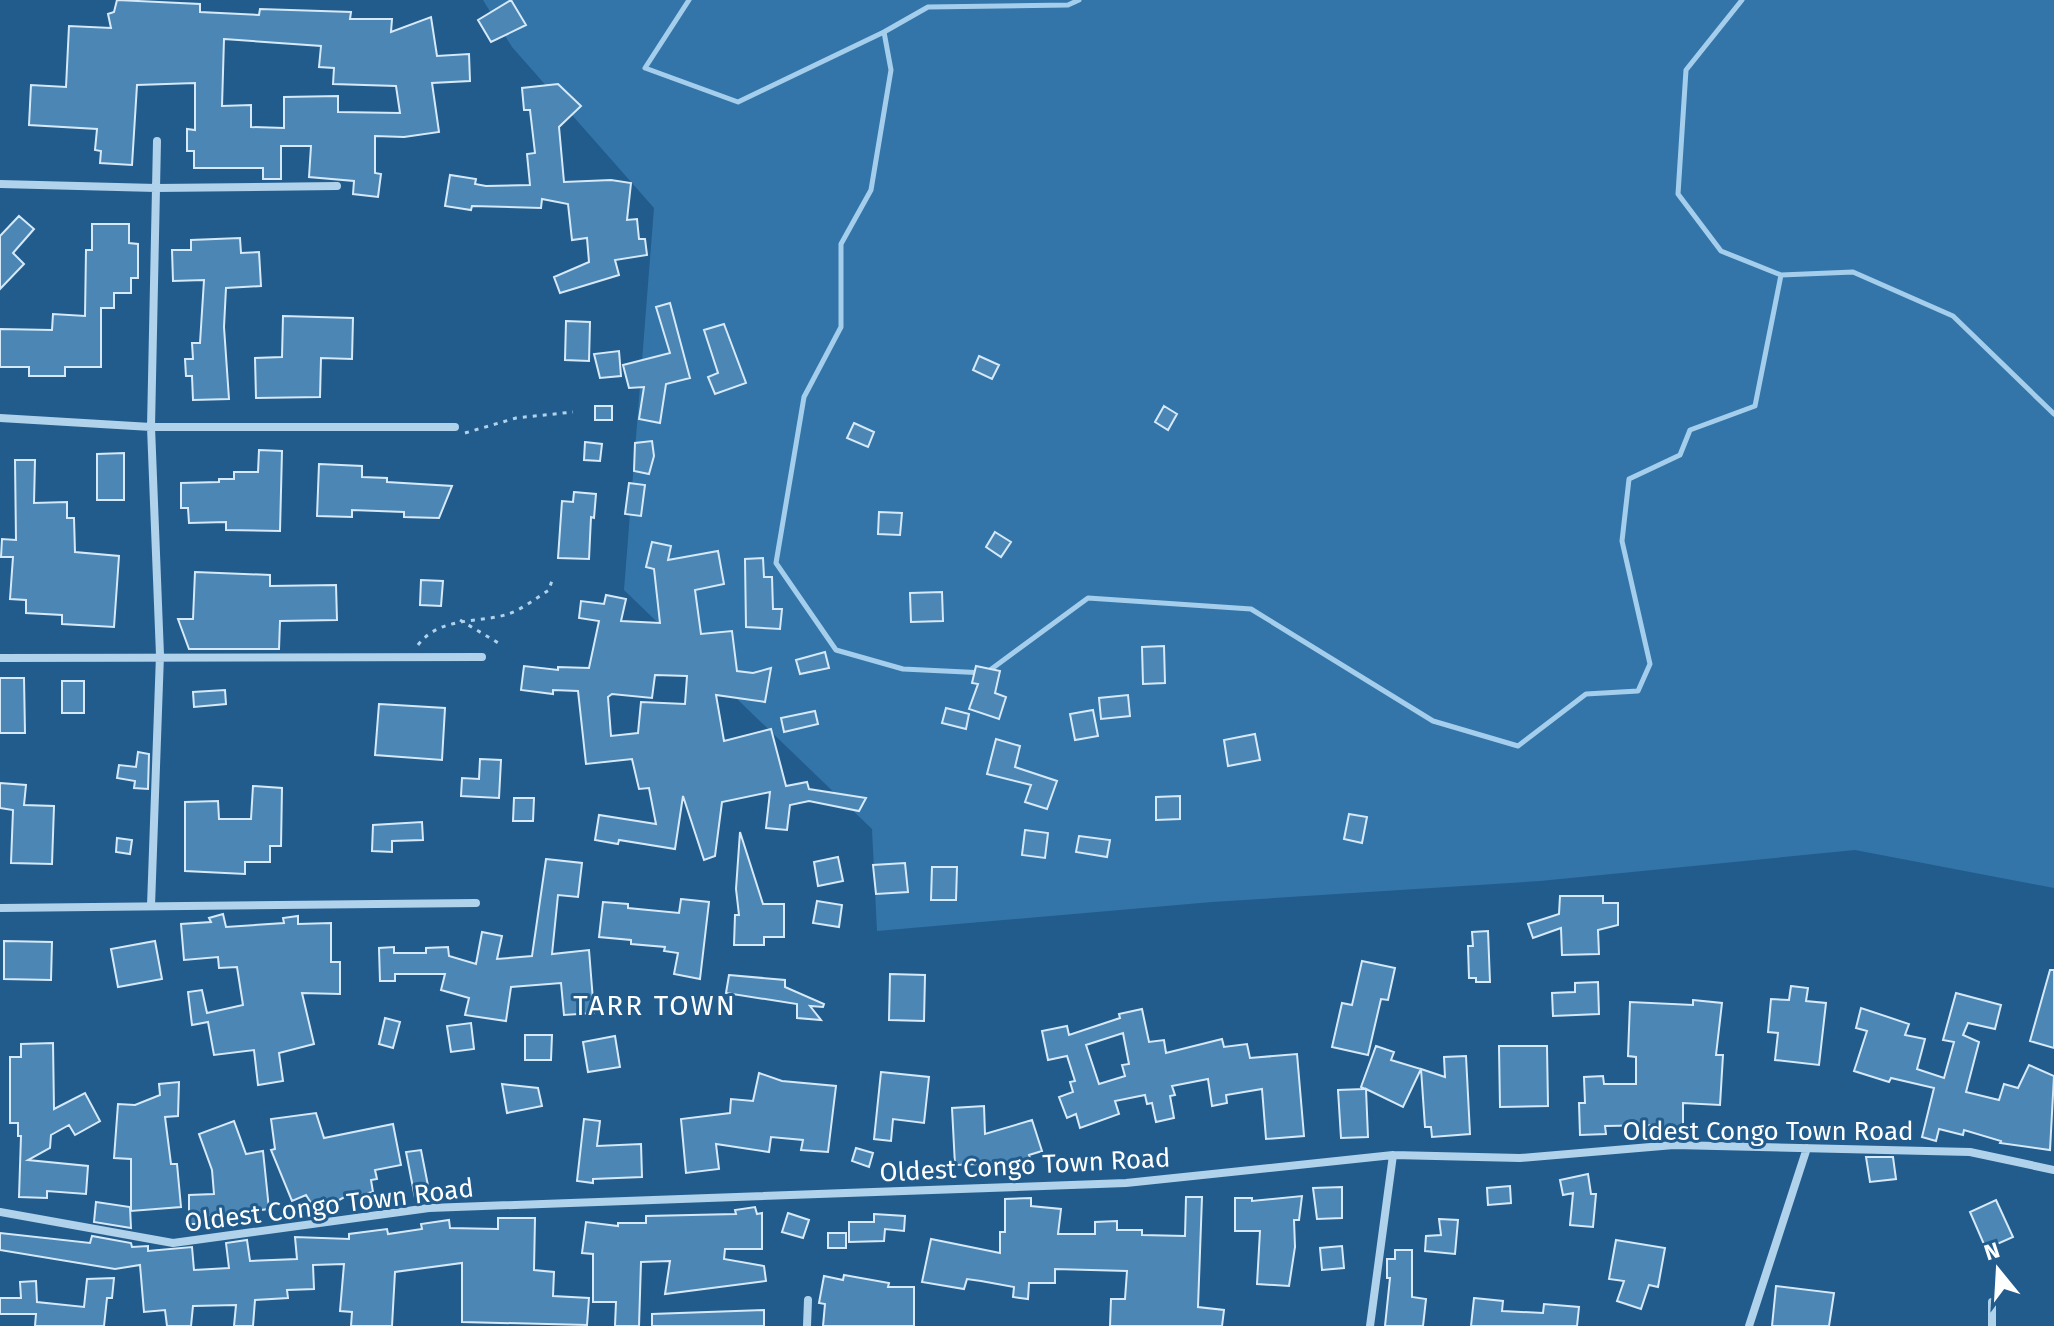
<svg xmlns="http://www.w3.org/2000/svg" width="2054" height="1326" font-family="'Fira Sans',sans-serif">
<rect width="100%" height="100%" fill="#225c8d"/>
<path fill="#3375a8" d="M483,0h1571v888l-199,-38 -315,31 -328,21 -335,29 -5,-102 -248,-239 30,-382 -142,-161z"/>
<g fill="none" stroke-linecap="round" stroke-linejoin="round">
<path stroke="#a5ceec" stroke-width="5" d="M689,0l-44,68 93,34 146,-70 44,-25 140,-2 11,-5
M1742,0l-56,70 -8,124 43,57 60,24 72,-3 100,44 101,98
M884,32l7,38 -20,120 -30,54v83l-37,70 -28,166 60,87 67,19 83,4 102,-75 163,11 182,112 85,25 68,-52 52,-3 12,-27 -28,-123 7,-62 51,-24 10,-25 65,-24 26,-131"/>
</g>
<path fill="#4b86b4" stroke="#d6e9f8" stroke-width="2" fill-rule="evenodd" d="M117,0l83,4v8l59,3 1,-6 91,3 -1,7h42l-1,13 40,-15 6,39 32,-2 1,27 -38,2 7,49 -35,5 -29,-1v37l6,1 -3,23 -25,-3 1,-13 -45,-4 2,-31h-30v33h-18v-11h-69v-17h-7v-22l8,1v-47l-58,2 -5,80 -32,-2 1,-12 -6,-1 2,-21 -68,-4 2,-40 35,2 3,-61 42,2 -3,-14 6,-2zM224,39l97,7 -2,21 15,1 -1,16 63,2 4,27 -62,-1v-16l-54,1v31l-33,-1v-22l-29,1z
M511,0l15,25 -35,17 -13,-22z
M558,84l23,22 -22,21 5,55 47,-2 20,3 -4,37 10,-1 2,20h6l2,16 -32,5 4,15 -59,18 -6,-16 35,-15 -2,-24 -15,2 -4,-36 -26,-5 -1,9 -69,-2 -1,4 -26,-4 5,-31 26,4 -1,5 11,2 44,-1 -3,-31 8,-1 -5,-43h-6l-2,-22z
M19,216l15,13 -21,24 11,11 -24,25v-53z
M92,224h37v19l9,1v34h-7v15h-17v15h-13v59h-36v9h-36v-9h-29v-38l52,1 1,-16 32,2 1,-66h6z
M240,238l1,15 18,-1 2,34 -35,2 -2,39 5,72 -36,1 -1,-24h-6l-1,-17h8l-1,-16h8l4,-63 -31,1 -1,-31h19v-10z
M670,303l20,75 -24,6 -6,39 -21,-4 5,-32 -15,1 -6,-23 47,-12 -14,-46z
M283,316l70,2 -1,41 -31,-1 -1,39 -64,1 -1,-40 27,-1z
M566,321l24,1 -1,39 -24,-1z
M724,324l22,59 -31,11 -7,-17 10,-4 -14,-43z
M619,351l2,25 -21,2 -6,-24z
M979,356l20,9 -7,14 -19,-9z
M595,406h17v14h-17z
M1164,406l13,8 -9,16 -13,-8z
M854,423l20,9 -6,15 -21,-9z
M652,441l2,15 -5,18 -15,-3 1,-28z
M585,442l17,2 -2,17 -16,-1z
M259,450l23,1 -2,80 -54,-1v-8l-37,1 -1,-15h-7v-25l38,-1v-3h15v-7h24z
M124,453v47h-27v-46z
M15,460h20l-1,43 33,-1v16h7l1,34 44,4 -5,71 -52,-3v-9l-36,-2v-13l-16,-1 3,-42h-12l1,-18 14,1z
M319,464l43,2v11l25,1v4l65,4 -13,32 -35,-1v-5l-52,-2v7l-35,-1z
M629,483l16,2 -4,31 -16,-2z
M574,492l22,2 -2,24 -3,-1 -2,42 -31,-1 4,-57 11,1z
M879,512l23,1 -2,22 -22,-1z
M995,532l16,10 -10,15 -15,-10z
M652,542l19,4 -3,14 50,-9 6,33 -29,6 6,44 31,-3 5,40 16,2 18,-5 -6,34 -49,-7 8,46 47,-12 15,57 21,-4 2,7 57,9 -7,13 -50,-10 -19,4 -3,25 -21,-2 4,-36 -48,10 -7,54 -11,4 -21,-64 -8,53 -56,-9 -1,4 -23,-4 4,-25 57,9 -7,-36 -10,1 -7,-30 -46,5 -8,-73 -25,-1v4l-32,-4 3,-24 34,4v-3l31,1 10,-47 -20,-3 2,-17 23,3 2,-9 20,4 -5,22 39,2 -6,-54 -8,-2zM655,675l32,1 -2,28 -44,-2 -3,31 -27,3 -3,-39 4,-3 40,4z
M763,558l1,19h8l1,32h9l-2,20 -34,-2 -1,-68z
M195,572l75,3v11l66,-1 1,35 -57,1 -1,28h-90l-11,-30h15z
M421,580l22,1 -2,25 -21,-1z
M942,592l1,29 -32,1 -1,-29z
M1164,646l1,37 -22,1 -1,-37z
M825,652l4,16 -29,6 -4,-14z
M976,666l24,5 -5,22 11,4 -7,22 -30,-10 9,-25 -6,-1z
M0,678h24l1,55h-25z
M62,681h22v32h-22z
M225,690l1,14 -32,3 -1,-15z
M1128,695l2,21 -29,3 -2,-21z
M379,704l66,4 -3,52 -67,-5z
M946,708l23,6 -3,15 -24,-6z
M1093,710l5,26 -23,4 -5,-26z
M815,711l3,13 -34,8 -3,-14z
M1255,734l5,26 -32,6 -4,-26z
M996,739l24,7 -5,21 42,14 -10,28 -22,-7 6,-17 -44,-11z
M138,752l11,2 -1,35 -14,-1 1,-7 -18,-3 2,-13 17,2z
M480,759l21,1 -2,38 -38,-2 1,-18 17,1z
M0,783l26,2 -2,20 30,1 -2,58 -41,-1 2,-53 -13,-2z
M253,786l29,2 -1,58h-11v16h-25v12l-60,-3v-69l33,-1 1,18h32z
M1180,796v23l-24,1v-23z
M514,798h20l-1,23h-20z
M1349,814l18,3 -5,26 -18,-4z
M422,822l1,18 -31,1v11l-20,-1 1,-26z
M1025,830l23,3 -3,25 -23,-3z
M740,832l23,72h21v33h-20v8h-30l1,-30h4l-3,-26z
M1079,836l31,4 -3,17 -31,-5z
M117,838l15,2 -2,14 -14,-2z
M838,857l5,24 -25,5 -4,-24z
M546,859l36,4 -4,34 -20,-2 -6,59 37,-4 5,63 -30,2 -3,-32 -50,4 -5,34 -41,-6 4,-17 -28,-8 4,-16h-50v7h-15l-1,-33 15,-1v6h32v-5l22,-1 1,9 27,8 6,-32 20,4 -5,23 35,-3z
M905,863l3,29 -32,2 -3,-29z
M932,867h25l-1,33h-25z
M1560,896h43v7h15v22l-20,5 1,24 -37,1 -1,-27 -28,10 -5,-14 31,-10z
M681,899l28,3 -9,77 -26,-5 4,-21 -14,-2 1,-4 -34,-3v-4l-32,-3 4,-35 25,2v4l51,5z
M817,901l25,4 -3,22 -26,-4z
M223,914l3,13 58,-4 -1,-5 15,-2v8l33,-1v39h9v32l-38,-1 12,51 -35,9 4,28 -25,4 -4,-35 -40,5 -6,-33 -16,3 -4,-33 14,-2 5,23 36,-8 -6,-38 -18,1 -1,-11 -34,3 -3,-36 30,-2 -2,-4z
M1488,931l2,51h-14v-4h-7l-1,-32h5l-1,-14z
M4,941l48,1 -1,38 -47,-1z
M155,941l7,38 -44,8 -7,-38z
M1362,961l33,7 -7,32 -7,-1 -13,56 -36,-8 10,-44 10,2z
M2050,970h4v78l-24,-7z
M890,974l35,1 -1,46 -35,-1z
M729,975l56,5v7l39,17 -1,3 -13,-1 11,14 -24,-2v-14l-71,-11z
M1598,982l1,32 -46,2 -1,-23 23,-1v-9z
M1791,986l17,2 -2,13 20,2 -7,62 -44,-5 3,-27 -10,-1 3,-33 18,1z
M1956,993l45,12 -6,24 -27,-6 -5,12 16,7 -13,50 33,8 5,-16 14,4 11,-23 25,11 -4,74 -50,-7 1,-2 -37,-11 -1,5 -24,-6 -3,12 -14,-4 12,-49 -43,-10 -2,4 -35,-11 13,-40 -11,-3 5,-20 48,16 -4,11 20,4 -8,30 27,9 10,-36 -11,-2z
M1693,1000l29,3 -6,52h7l-3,50 -37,-2v27h-21v-5l-57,1 1,8 -26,1 -1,-32h6l-1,-26 19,-1 1,8h32v-27l-8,-1 2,-54 63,3z
M1142,1009l7,33 15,-2 2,13 56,-14 2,8 23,-3 3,14 47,-4 7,82 -38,3 -4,-50 -36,6 1,8 -15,3 -4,-27 -36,7 3,9 -5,1 4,22 -18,4 -4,-19 -5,1 -2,-9 -30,6 4,13 -39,14 -4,-14 -9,4 -8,-21 14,-5 -3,-10 5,-1 -8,-25 -19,4 -6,-29 25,-5 2,9 51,-17 -1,-4zM1123,1033l6,31 -7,1 3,11 -26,8 -13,-39z
M385,1018l15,4 -7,26 -14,-4z
M471,1023l3,26 -23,3 -4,-26z
M525,1035h27l-1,25h-26z
M615,1036l5,31 -32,5 -5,-30z
M53,1043l1,66 31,-16 15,28 -25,14 -6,-10 -18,10 -1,13 -22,12 60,6 -2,28 -39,-3v7l-28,-1 2,-61h-3v-13h-8v-66h11v-13z
M1376,1046l18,6 -3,8 30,9 -18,38 -37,-18 2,48 -27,1 -3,-48 27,-1 -4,-2z
M1499,1046h48l1,60 -48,1z
M1466,1056l4,78 -38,3 -1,-10h-6l-4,-58 24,8 -1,-20z
M881,1072l48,5 -5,46 -31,-4 -2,22 -17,-2z
M759,1073l23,8 54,5 -8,66 -27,-2 2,-10 -32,-3 -2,15 -53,-8 3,25 -33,4 -5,-54 49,-6 1,-14 22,2z
M179,1082l-1,34 -13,1 6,47h6l4,43 -50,4v-52l-17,-1 4,-54 17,1 25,-10 -1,-11z
M502,1084l36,4 4,18 -35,7z
M984,1106l1,28 47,-14 10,31 -13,4 3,9 -22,6 -2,-7 -53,2 -3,-57z
M316,1113l8,25 69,-14 8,41 -26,5 2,9 -6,1 2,12 -23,5v-3l-20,11 -17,1 -7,-11 -14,6 -21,-51 4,-1 -4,-30z
M584,1119l16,2 -3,25 44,-2 1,33 -49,2v4l-16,-2z
M234,1121l12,33 17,-3 6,58 -61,7v8h-19v-29l25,-1 -2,-24 -13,-36z
M856,1148l17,5 -4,14 -17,-6z
M421,1150l9,46 -15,2 -9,-46z
M1866,1157h27l3,22 -26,3z
M1588,1174l3,20h5l-3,33 -23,-2 3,-32 -10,2 -3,-15z
M1510,1186l1,17 -23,2 -1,-17z
M1342,1187v31l-25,1 -4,-31z
M1302,1196l-3,24h-5l1,27 -6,39 -32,-2 3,-53h-25v-33h17v3z
M1186,1197h16l-4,110 26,3 -2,16h-112l1,-27h14l2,-28 -72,-2v14h-26l-1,16 -15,-2 1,-10 -33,-6 -14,-2 -3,10 -42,-7 9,-43 69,14v-21h5v-33l26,-1v8l30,3 -3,25h37v-12l22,-1v9h25v5l43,1z
M1996,1200l17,37 -27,12 -16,-37z
M96,1202l34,5 1,21 -37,-6z
M755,1207l2,7 5,-1v36h-37l-1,10 40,7 2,15 -101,13 5,-33 -29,1 -2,64h-24l1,-24h-23v-48l-11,-1 4,-31 32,4v-3h28v-7l90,-2 -1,-4z
M788,1213l21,7 -6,18 -21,-6z
M874,1214l31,2 -1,15 -19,-2 -1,12 -35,1v-20h25z
M498,1218h37l-1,52 20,2 -1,24 36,2 -2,27 -125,-3v-59l-67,9 -3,54h-41l1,-14 -12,-1 4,-47 -31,1 1,24 -27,1 1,8 -33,2 -2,26h-19l2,-21 -43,1 -2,20h-24l-2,-16 -21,2 -4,-47 -25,4 -115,-19v-17l90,10 2,-7 39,7 1,4 16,-1v5l44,-4 2,23 35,-2 -3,-25 21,-3 3,21 47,-2 -2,-22 54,2v-5l38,-5 1,5 34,-5 -1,-5 28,-4 1,8 48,1z
M1439,1219l19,1 -3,34 -30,-3 1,-15 15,-1z
M828,1233h18v15h-18z
M1616,1240l49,8 -7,39 -9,-2 -8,24 -24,-8 7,-20 -15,-2z
M1342,1246l2,22 -22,2 -2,-22z
M1395,1250h17v47l14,2 -3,27h-38l5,-48h-3v-19h8z
M844,1275l45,8 -1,4h26v39h-91l2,-22 -6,-1 5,-27 19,4z
M114,1278l-2,20h-5l-3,28h-69l1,-12h-36v-16h21l-1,-16 16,-1 1,21 47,5 3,-28z
M1776,1286l58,7 -5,33h-57z
M1474,1298l29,3 -1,10 41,2 1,-9 35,3 -2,19h-106z
M764,1310v16h-112v-12z"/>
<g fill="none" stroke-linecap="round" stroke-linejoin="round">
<path stroke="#b1d2eb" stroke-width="3" stroke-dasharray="4 6" stroke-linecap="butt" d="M465,433l51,-15 57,-6
M460,620l40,24
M418,645c21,-28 58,-22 87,-30 15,-4 31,-17 44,-25l4,-13"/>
<path stroke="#b1d2eb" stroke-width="8" d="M0,184l156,4 181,-2
M0,418l151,9h304
M0,658l482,-1
M151,906l9,-251 -9,-228 6,-286
M0,908l476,-5
M0,1212l173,31 256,-35 697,-25 267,-28 127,3 154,-13 296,7 84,18
M807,1326l1,-26
M1370,1326l23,-171
M1749,1326l58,-178
M1992,1326v-24"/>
</g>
<g text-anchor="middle" stroke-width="6" stroke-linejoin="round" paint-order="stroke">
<g font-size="26" fill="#fff" stroke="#225c8d">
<text x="1768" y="1140">Oldest Congo Town Road</text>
<text transform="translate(1025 1165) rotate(-3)" y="9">Oldest Congo Town Road</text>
<text transform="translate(329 1205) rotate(-7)" y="9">Oldest Congo Town Road</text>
</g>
<g font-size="28" letter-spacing="2" fill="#fff" stroke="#225c8d">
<text x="655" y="1015">TARR TOWN</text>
</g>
</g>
<g transform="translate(1998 1270) rotate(342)" stroke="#225c8d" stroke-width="6" paint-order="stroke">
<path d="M0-6L14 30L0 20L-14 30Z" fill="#ffffff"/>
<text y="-12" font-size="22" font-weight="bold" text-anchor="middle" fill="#ffffff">N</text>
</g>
</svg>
